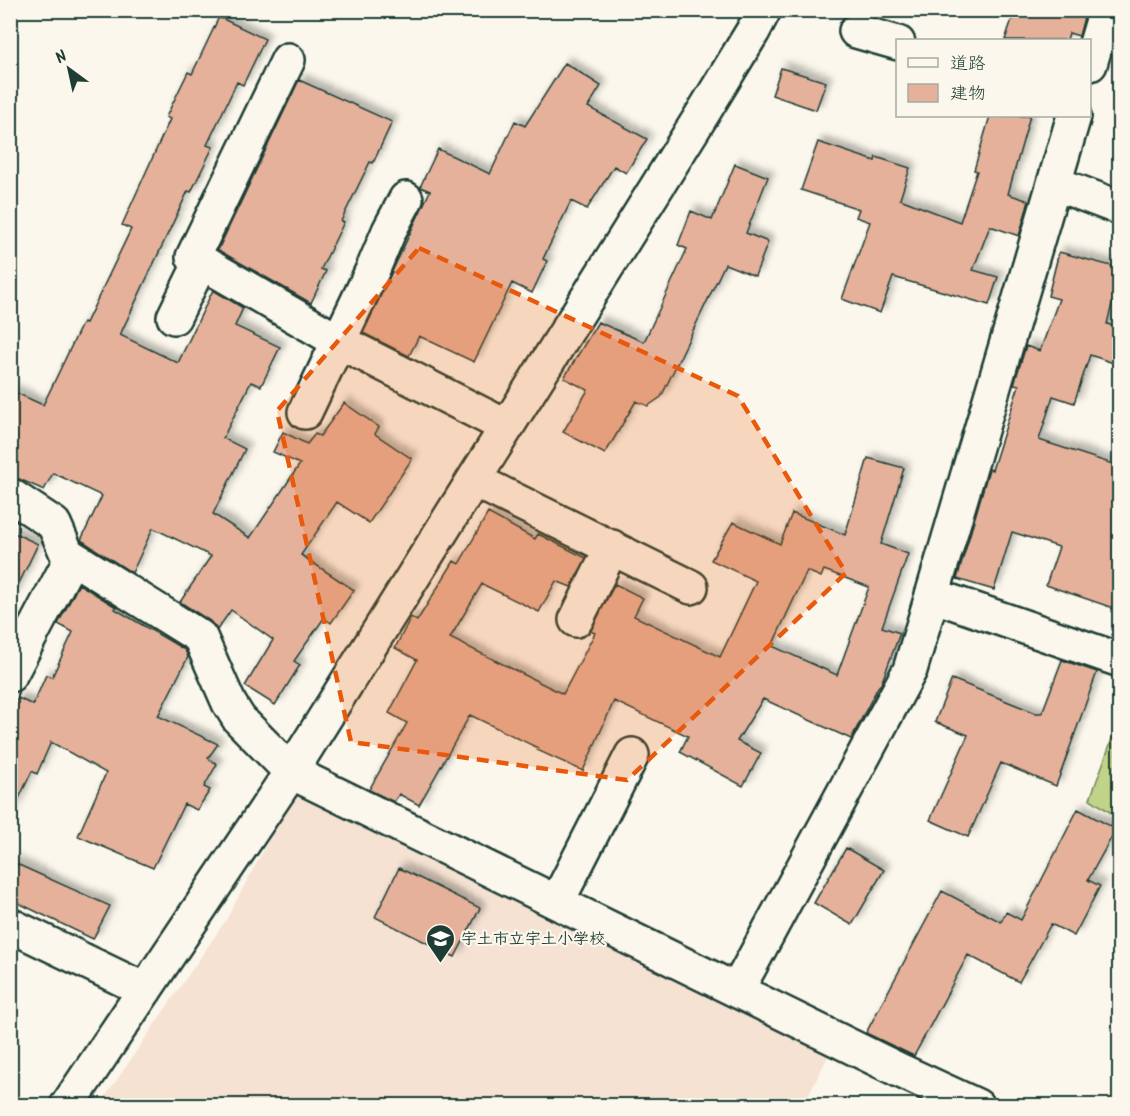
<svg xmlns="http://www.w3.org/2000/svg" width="1130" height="1116" font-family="Kalam,'Klee One',sans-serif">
<defs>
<filter id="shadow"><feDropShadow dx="5.5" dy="-5.5" stdDeviation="3" flood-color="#0004"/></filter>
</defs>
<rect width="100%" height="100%" fill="#fbf7ec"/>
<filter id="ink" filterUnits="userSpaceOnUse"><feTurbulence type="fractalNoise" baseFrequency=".0167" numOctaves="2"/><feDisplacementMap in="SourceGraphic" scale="12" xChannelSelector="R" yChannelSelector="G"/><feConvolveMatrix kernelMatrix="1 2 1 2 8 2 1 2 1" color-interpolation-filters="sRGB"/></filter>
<g filter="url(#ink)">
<path fill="#f5e2d3" d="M291,772l546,267 -34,66 -704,1 127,-186 51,-95z"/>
<path fill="#c1d388" stroke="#70885e" stroke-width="1.5" d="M1119,720v98l-29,-19z"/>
<path fill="#e6b19a" stroke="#1f3d34" stroke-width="1.5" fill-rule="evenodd" filter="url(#shadow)" d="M1015,10h71l-7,26 -10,-3 -2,7h-62z
M219,17l46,22 -22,46 -6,-3 -30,63 6,2 -22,45 -3,-1 -68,144 58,28 35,-73 30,18 -8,18 45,21 -19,39 -10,-4 -28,56 22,11 -32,65 37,24 50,-74 -27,-12 10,-20 24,12 8,-10 5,2 24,-33 35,24 -4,7 37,25 -43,64 -32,-21 -36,53 53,35 -23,33 -7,-5 -30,43 6,4 -25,40 -30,-19 28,-46 -42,-30 -14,20 -7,-9 -30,-19 31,-46 -58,-28 -21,45 -51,-33 21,-44 -49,-23 -9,17 -34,-15v-85l33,15 40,-83 3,1 45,-94 -9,-4 48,-106 -4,-2 22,-45 4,2z
M565,63l36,23 -13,21 59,32 -21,34 -12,-7 -27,43 -16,-8 -28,58 4,2 -15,32 -20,-10 -38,79 -55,-26 -10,20 -46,-23 67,-142 -10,-4 18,-38 52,25 25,-53 10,5z
M781,68l45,14 -10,28 -44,-15z
M299,80l93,42 -19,41 -3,-1 -29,59 3,1 -23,47 5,2 -15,32 -93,-53z
M990,116h40l-22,78 21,7 -10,35 -29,-10 -17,44 25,7 -9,28 -96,-28 -13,36 -38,-14 28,-77 -14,-5 3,-8 -58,-19 17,-48 57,19 1,-4 34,11 -10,31 60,23 17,-51 -3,-1z
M735,164l33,13 -22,56 22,9 -13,34 -30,-12 -64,133 -13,9 -12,-5 -31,53 -42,-22 25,-42 -24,-12 34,-56 46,20 43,-93 -9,-4 13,-34 21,9z
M1059,252l60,16v8l-12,48 12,4v37l-29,-10 -16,48 -21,-7 -14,44 80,26v144l-73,-25 13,-38 -47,-15 -18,58 -37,-11 32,-110 3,1 27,-85 -5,-1 12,-38 14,5 19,-52 -11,-3z
M868,458l36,10 -23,76 27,10 -26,73 18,6 -19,51 -3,3 -27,52 -88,-40 -26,42 24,12 -18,33 -63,-34 8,-16 -74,-35 -31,70 -46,-21 1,-2 -68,-33 -51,90 -20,-11 -5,8 -25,-12 38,-67 -18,-10 28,-53 -22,-12 16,-31 6,4 37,-60 5,3 29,-51 47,26 3,-5 48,24 -15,29 -15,-6 -17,31 -57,-28 -32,54 113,56 32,-61 -5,-2 25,-47 28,14 -9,18 86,41 36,-76 -45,-21 22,-38 47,22 12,-31 53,22zM824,570l45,17 -32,88 -65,-29 35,-75 14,6z
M10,531l28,13 -28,58z
M79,584l37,23 -1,2 70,41 3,7 -30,59 60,28 -10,14 9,6 -13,23 6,3 -13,20 -13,-6 -31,64 -75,-32 28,-63 -55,-31 -14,32 -5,-3 -22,46v-104l8,-15 15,7 13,-30 6,2 21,-45 -15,-8z
M1062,660l35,12 -41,114 -55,-23 -33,74 -38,-17 38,-85 -33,-13 17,-43 84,34h6z
M1078,809l38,20 -28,51 12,6 -26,50 -23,-12 -32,58 -51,-27 -54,101 -48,-23 76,-142 59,31 5,-10 15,8z
M846,848l38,22 -32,55 -38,-22z
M10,861l100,45 -17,33 -83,-40z
M399,868l81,40 -25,49 -80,-40z"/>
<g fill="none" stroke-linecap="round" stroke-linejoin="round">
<defs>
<path id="minor" d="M856,31l42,12
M288,60l-95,197 145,84 169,86
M1090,64l16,-54
M1054,183l66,25
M174,317l27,-55
M305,412l68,-143 16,-38 17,-32
M474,480l217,107
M10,495l44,29 13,30 133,83 29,66 10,16 52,53 610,299 76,35
M932,595l188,65
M576,620l36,-73
M10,675l62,-118
M557,902l75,-147
M10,925l135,65
M737,990l173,-320 164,-554
M67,1106l224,-334 412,-659 50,-82 11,-21"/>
</defs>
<use href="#minor" stroke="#1f3d34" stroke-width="38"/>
<use href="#minor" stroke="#fbf7ec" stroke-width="33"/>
</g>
</g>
<path fill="#e8590c" fill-opacity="0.2" stroke="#e8590c" stroke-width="4.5" stroke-dasharray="12 8" stroke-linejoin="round" d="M419,248l319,148 108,177 -219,207 -276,-38 -74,-331z"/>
<defs>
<symbol id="school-pin" viewBox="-11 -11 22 30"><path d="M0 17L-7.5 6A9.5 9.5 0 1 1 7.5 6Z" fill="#1f3d34" stroke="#fbf7ec"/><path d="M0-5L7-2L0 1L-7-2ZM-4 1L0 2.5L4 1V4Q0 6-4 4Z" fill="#fff"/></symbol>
</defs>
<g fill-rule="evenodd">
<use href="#school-pin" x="424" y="922" width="33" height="45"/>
</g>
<g text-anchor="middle" stroke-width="4.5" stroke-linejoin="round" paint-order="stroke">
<g font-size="16" font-weight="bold" fill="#1f3d34" stroke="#fbf7ec" text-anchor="start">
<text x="461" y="944">宇土市立宇土小学校</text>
</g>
</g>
<rect width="1130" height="1116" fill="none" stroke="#fbf7ec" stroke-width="36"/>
<rect x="18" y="18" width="1094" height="1080" fill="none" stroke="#1f3d34" stroke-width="2" filter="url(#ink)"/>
<rect x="896" y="39" width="195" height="78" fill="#fbf7ec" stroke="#a3ada2" stroke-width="1.5"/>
<rect x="908" y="58" width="30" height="9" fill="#fbf7ec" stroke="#a3ada2" stroke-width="1.5"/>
<text x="950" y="69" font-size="18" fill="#1f3d34">道路</text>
<rect x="908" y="84" width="30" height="18" fill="#e6b19a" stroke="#a3ada2" stroke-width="1.5"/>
<text x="950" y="99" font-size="18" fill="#1f3d34">建物</text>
<g transform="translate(69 69) rotate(327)" stroke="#fbf7ec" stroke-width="4.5" paint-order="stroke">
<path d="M0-4.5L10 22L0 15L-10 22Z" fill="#1f3d34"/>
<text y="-9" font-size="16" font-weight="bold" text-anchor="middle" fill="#1f3d34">N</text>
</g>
</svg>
